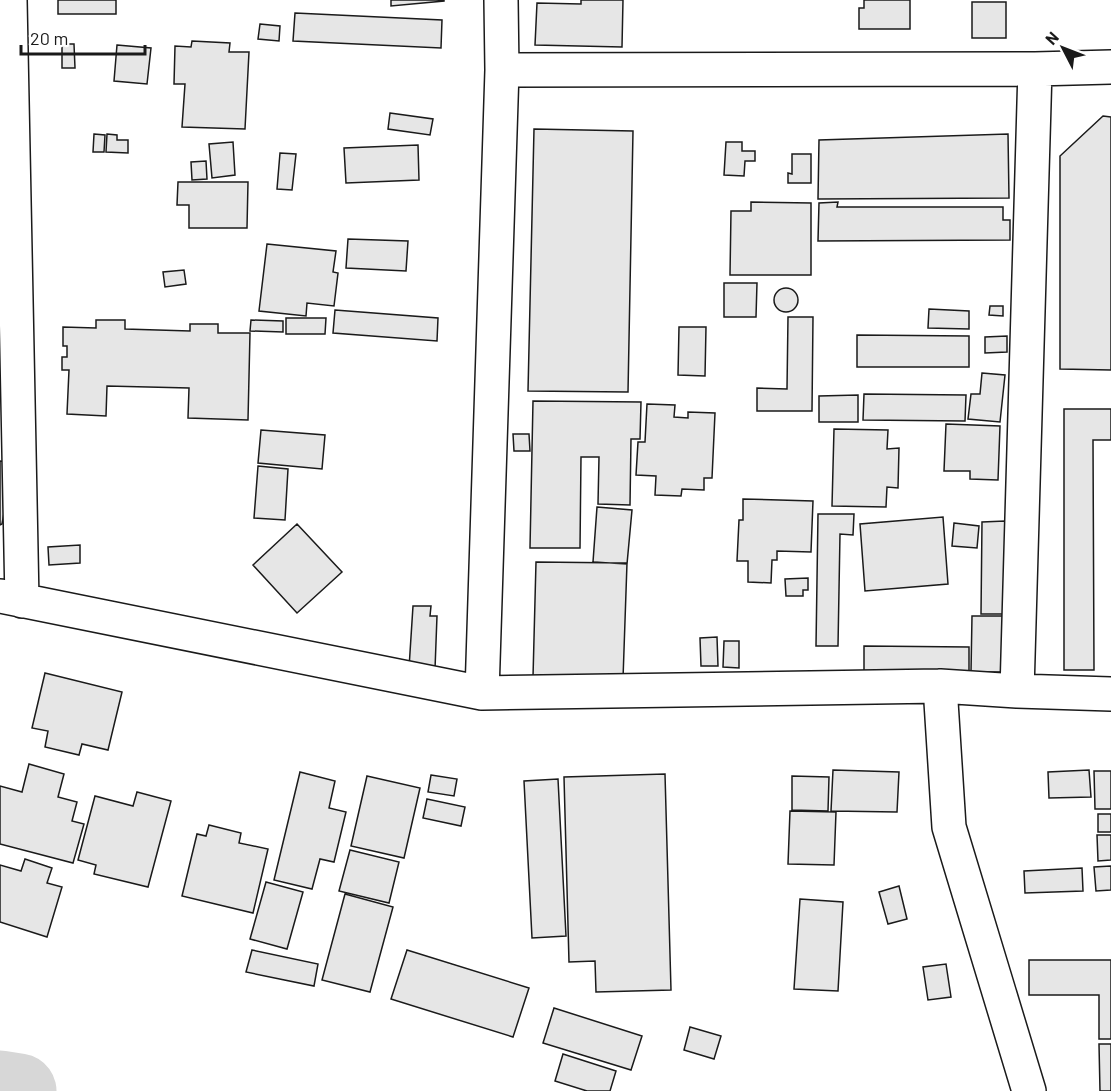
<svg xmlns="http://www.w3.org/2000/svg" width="1111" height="1091" font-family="Barlow,sans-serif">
<rect width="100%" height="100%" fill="#fff"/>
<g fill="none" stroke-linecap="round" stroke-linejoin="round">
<path stroke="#d7d7d7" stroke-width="75" d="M0,1088l19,3"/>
</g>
<path fill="#e6e6e6" stroke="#1a1a1a" stroke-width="1.5" d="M58,0h58v14h-58z
M391,0h53v1l-53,5z
M581,0h42l-1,47 -87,-2 2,-42 44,1z
M864,0h46v29h-51v-21h5z
M972,2h34v36h-34z
M295,13l147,7 -1,28 -148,-7z
M260,24l20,2 -1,15 -21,-2z
M192,41l38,2 -1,9h20l-4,77 -63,-2 3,-43h-11l1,-38 16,1z
M62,44h12l1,24h-13z
M117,45l34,3 -4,36 -33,-3z
M390,113l43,6 -3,16 -42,-6z
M1103,116l8,1v253l-51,-1v-213z
M534,129l99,2 -5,261 -100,-1z
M94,134l11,1 -1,17h-11z
M107,134l10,1v5h11v13l-22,-1z
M1008,134l1,64 -191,1 1,-59z
M233,142l2,33 -23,3 -3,-34z
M726,142h16v9h13v10h-10l-1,15 -20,-1z
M418,145l1,35 -73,3 -2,-35z
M280,153l16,1 -4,36 -15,-1z
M792,154h19v29h-23v-10l4,1z
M206,161l1,18 -15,1 -1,-18z
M178,182h70l-1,46h-58v-23h-12z
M751,202l60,1v72h-81l1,-64h20z
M838,202l-1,5h166v13h7v20l-192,1 1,-38z
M348,239l60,2 -2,30 -60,-3z
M267,244l69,7 -3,21 5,1 -4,33 -27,-3 -1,13 -47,-5z
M184,270l2,14 -21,3 -2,-15z
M724,283h33l-1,34h-32z
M774 300a12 12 0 1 1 24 0a12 12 0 1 1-24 0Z
M990,306h13v10l-14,-1z
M929,309l40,2v18l-41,-1z
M335,310l103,8 -1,23 -104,-8z
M788,317h25l-1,94h-55v-23l30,1z
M286,318h40l-1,16h-39z
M96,320h29v9l65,2v-7h28v9h32l-2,87 -60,-2 1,-30 -82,-2 -1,30 -39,-2 2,-44h-7v-13h5v-11h-4v-19l33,1z
M251,320l32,1v11l-33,-1z
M679,327h27l-1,49 -27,-1z
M857,335l112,1v31h-112z
M1007,336v16l-22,1v-16z
M982,373l23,2 -5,47 -32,-3 3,-25h9z
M864,394l102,1 -1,26 -102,-1z
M858,395v27h-39v-26z
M533,401l108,1 -1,37h-9l-1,66 -32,-1 1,-47h-18l-1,91h-50z
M647,404l28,1 -1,12 14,1v-6l27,1 -3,65h-8v12l-22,-1 -1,7 -26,-1 1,-19 -20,-1 2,-33h7z
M1064,409h47v31h-18l1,230h-30z
M946,424l54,2 -2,54 -28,-1v-8h-26z
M834,429l54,1 -1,19 12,-1 -1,40 -11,-1 -1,20 -54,-1z
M261,430l64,5 -3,34 -64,-6z
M513,434h16l1,17h-16z
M0,461l13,2 -11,61 -2,1z
M258,466l30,3 -3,51 -31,-2z
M743,499l70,2 -2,51 -34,-1v9h-5l-1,23 -23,-1v-21h-11l2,-41h4z
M597,507l35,3 -5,54 -34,-2z
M818,514h36l-1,21 -13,-1 -2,112h-22z
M943,517l5,67 -83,7 -5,-67z
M1005,521v93h-24l1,-92z
M954,523l25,3 -2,22 -25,-2z
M297,524l45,48 -45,41 -44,-48z
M80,545v18l-31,2 -1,-18z
M536,562l91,1 -4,116 -90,-2z
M808,578v12h-5v6h-17l-1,-17z
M413,606h18l-1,10h7l-2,53 -26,-1z
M972,616h34l-1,56h-34z
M717,637l1,29h-17l-1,-28z
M724,641h15v27l-16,-1z
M864,646l105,1v26l-105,-1z
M45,673l77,19 -14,58 -26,-6 -3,11 -34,-8 3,-16 -16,-3z
M29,764l35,10 -6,23 19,5 -5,19 12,3 -11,39 -73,-19v-58l22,6z
M833,770l66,2 -2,40 -66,-1z
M1089,770l2,27 -42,1 -1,-26z
M1094,771h17v38h-16z
M300,772l35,9 -6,27 17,4 -12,50 -14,-3 -8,30 -38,-9z
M665,774l6,216 -75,2 -1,-31 -26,1 -5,-185z
M431,775l26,4 -3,17 -26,-4z
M367,776l53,12 -16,70 -53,-12z
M792,776l37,1 -1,34 -36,-1z
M558,779l8,157 -34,2 -8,-157z
M137,792l34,9 -23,86 -54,-13 2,-9 -18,-5 17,-64 38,10z
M427,799l38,8 -4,19 -38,-8z
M790,811l46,1 -2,53 -46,-1z
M1098,814h13v18h-13z
M209,825l32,8 -2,10 29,6 -15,64 -71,-17 15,-62 9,2z
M1097,835h14v25l-13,1z
M350,850l49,12 -10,41 -50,-12z
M25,859l27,9 -5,15 15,4 -15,50 -47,-15v-57l21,6z
M1111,866v24l-15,1 -2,-24z
M1082,868l1,23 -58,2 -1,-22z
M266,882l37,10 -16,57 -37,-10z
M899,886l8,33 -19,5 -9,-32z
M345,894l48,13 -23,85 -48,-12z
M800,899l43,3 -5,89 -44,-2z
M252,950l66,14 -4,22 -68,-14z
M407,950l122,38 -16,49 -122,-38z
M1029,960h82v79h-12v-44h-70z
M946,964l5,33 -23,3 -5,-33z
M554,1008l88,28 -11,34 -88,-27z
M690,1027l31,9 -7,23 -30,-9z
M1099,1044h12v47h-11z
M563,1054l53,17 -6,20h-23l-32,-10z"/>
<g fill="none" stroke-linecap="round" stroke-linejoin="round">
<defs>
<path id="minor" d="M10,0l12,601
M502,70l533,-1 76,-2
M0,596l482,97 458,-7 77,5 94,3
M940,686l9,141 80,264
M1017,691l18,-622
M482,693l20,-623 -1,-70"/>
</defs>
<use href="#minor" stroke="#1a1a1a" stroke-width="36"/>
<use href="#minor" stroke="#fff" stroke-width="33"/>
</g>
<g transform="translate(1063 48) rotate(312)" stroke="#ffffff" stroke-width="4.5" paint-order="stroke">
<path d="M0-4.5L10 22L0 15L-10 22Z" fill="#1a1a1a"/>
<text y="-9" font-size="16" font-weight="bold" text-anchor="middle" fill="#1a1a1a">N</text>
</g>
<path d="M21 45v9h124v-9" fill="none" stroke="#1a1a1a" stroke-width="3"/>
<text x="30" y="45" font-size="18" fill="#1a1a1a" stroke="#ffffff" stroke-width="4.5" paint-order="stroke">20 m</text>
</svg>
